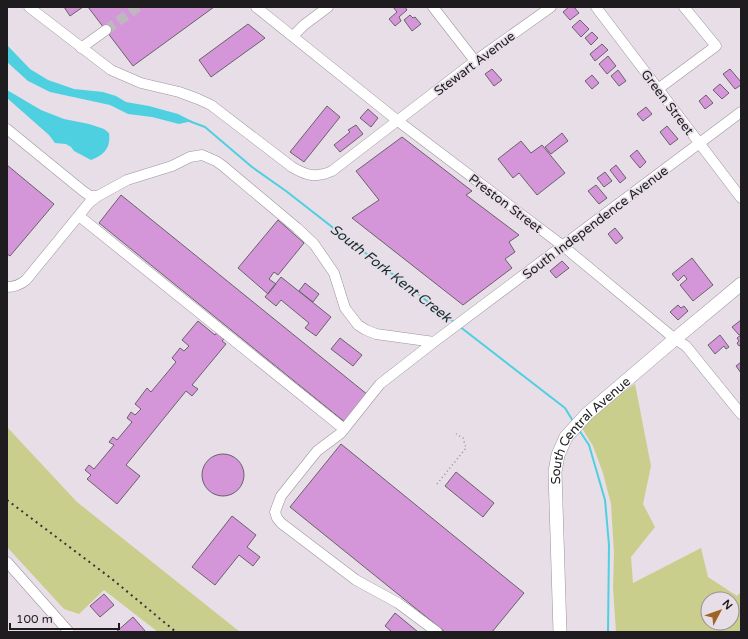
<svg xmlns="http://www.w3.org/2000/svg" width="748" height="639" font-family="'Varela Round',sans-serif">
<rect width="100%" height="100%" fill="#e7dee7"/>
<path fill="#c9ce8c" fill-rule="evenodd" d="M635,384l16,82 -8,38 12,23 -24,30 2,26 68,-35 7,29 29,19 4,-4v40h-125l-3,-44 1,-35 -3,-49 -8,-31 -10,-27 -11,-18 34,-31zM708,599h24v24h-24z
M7,427l70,75 163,130h-82l-54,-42 -25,24 -15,-5 -57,-62z"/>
<path fill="#4ed0e1" d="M7,45l23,24 18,11 26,9 29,3 13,4 10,6 23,4 29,8 14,7 -13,3 -27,-7 -24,-3 -18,-9 -60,-13 -22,-11 -21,-19z
M7,90l34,20 23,9 25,5 15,5 5,4c2,15 -5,22 -18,27l-17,-9 -3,-4 -5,-3 -11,-1 -6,-8 -42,-37z"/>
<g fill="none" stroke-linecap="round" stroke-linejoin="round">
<path stroke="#4ed0e1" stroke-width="2" d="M189,121l16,6 47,40 34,24 168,131
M459,326l106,82 8,13
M579,430l10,15 16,55 4,45 -1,87"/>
</g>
<path fill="#d496d8" stroke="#69626a" d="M64,7h19l-13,9z
M88,7h126l-81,59z
M393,7h12l2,3 -8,7 2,4 -6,5 -6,-7 8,-7z
M569,7h5l5,6 -9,7 -7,-8z
M410,15l3,3 2,-1 6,7 -9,7 -8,-11z
M580,20l9,9 -8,8 -9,-10z
M248,24l17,14 -54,39 -12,-17z
M592,32l6,6 -7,7 -6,-7z
M602,44l6,6 -13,11 -5,-7z
M608,56l8,10 -9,8 -8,-10z
M492,69l10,11 -8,6 -9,-12z
M730,69l11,13v3l-6,4 -12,-15z
M618,70l8,11 -7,5 -8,-10z
M592,75l7,8 -7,6 -7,-8z
M720,84l9,9 -7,6 -9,-9z
M706,95l7,8 -8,6 -6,-8z
M327,106l13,11 -36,45 -14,-10z
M646,107l6,7 -9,7 -6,-7z
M368,109l10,9 -7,9 -11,-9z
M356,125l7,9 -23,18 -6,-7 16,-13 -2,-2z
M667,126l11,13 -8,6 -10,-13z
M562,133l6,8 -17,13 -6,-7z
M402,137l70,54 -6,4 53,40 -10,7 6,10 -10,7 7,9 -49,37 -111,-87 27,-18 -23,-29z
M521,141l10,12 11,-8 23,28 -28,22 -18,-22 -6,5 -15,-19z
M637,150l9,12 -6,6 -10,-12z
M7,165l47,39 -44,52 -3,-2z
M616,165l10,13 -6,5 -10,-13z
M605,172l7,9 -8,6 -7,-9z
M596,185l11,13 -8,6 -11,-13z
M121,195l247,200 -22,28 -247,-200z
M278,220l26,23 -26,32 -4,-3 -5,7 7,5 -8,10 -30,-26z
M615,228l8,10 -7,6 -8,-10z
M692,258l21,27 -20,16 -13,-16 7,-6 -3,-4 -6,6 -6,-7z
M562,261l7,7 -13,10 -6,-7z
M281,277l50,40 -15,19 -11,-8 4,-5 -28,-23 -5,6 -11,-9z
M305,283l14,11 -6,8 -14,-11z
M678,305l3,3 3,-2 4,5 -10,9 -8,-8z
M741,320v14l-2,1 -7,-8z
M198,321l17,14 3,-4 8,6 -4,4 4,3 -34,41 6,4 -6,7 -6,-5 -60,74 14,11 -23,28 -30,-25 4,-4 -6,-5 4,-5 5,4 20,-24 -5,-3 4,-5 4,3 15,-18 -5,-4 4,-6 4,3 6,-6 -6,-5 12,-16 4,4 25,-30 -4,-4 8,-10 4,3 5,-5 -7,-6z
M720,335l9,12 -3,2 -2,-3 -9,8 -7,-9z
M741,335v10l-2,1 -2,-3 2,-2 -2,-3z
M340,338l22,17 -9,11 -22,-17z
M741,362v11l-5,-7z
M341,444l183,149 -32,39h-47l-155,-125z
M202 475a21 21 0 1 1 42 0a21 21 0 1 1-42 0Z
M456,472l38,31 -11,14 -38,-31z
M232,516l24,19 -9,12 13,10 -7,9 -14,-11 -24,30 -23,-18z
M104,594l10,11 -14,12 -10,-11z
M395,613l23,19h-26l-7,-6z
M133,617l13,15h-30z"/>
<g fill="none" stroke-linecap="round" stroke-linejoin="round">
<path stroke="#bfb7bf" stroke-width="10" stroke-dasharray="10 5" stroke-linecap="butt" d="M106,30l32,-23"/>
<defs>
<path id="minor" d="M29,7l82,63 30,13 38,9 19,7 13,6 81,62c15,9 24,11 40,4l143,-110 76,-54
M256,7l142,114 165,125 112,93 11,7 55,68
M433,7l42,54
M596,7l145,191
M293,36l11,-11 24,-18
M81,48l25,-18
M658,89l58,-43 -32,-39
M7,129l76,62 7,5h8l29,-16 45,-14 18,-9 12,-2 14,6 7,5 74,62 17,16 20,29 11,35 13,17 8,5 10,4 58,8
M79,216l265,213
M7,287c8,0 13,-2 19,-7l63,-77 9,-7
M7,562l62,70
M437,632l-39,-29 -42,-23 -75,-57 -4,-5 -2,-6 6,-16 36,-45 24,-18 39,-49 54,-42 307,-230"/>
<g id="major">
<path id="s1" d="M560,632l-5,-160 3,-17 8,-18 21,-23 88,-75 66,-55"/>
</g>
</defs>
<use href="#minor" stroke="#9c949d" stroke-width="11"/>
<use href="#major" stroke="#9c949d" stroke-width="14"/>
<path stroke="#969096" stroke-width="1.5" stroke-dasharray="1 3" stroke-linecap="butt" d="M437,484l29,-36 -3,-10 -7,-4"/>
<use href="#minor" stroke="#fff" stroke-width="10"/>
<use href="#major" stroke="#fff" stroke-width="13"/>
<path stroke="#353135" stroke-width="2" stroke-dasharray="2 4" stroke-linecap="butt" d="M7,500l105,79 64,53"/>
</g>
<g text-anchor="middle" stroke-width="3.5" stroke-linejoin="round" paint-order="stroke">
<g font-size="13" fill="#1f1c1f" stroke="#e7dee7">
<text transform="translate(474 63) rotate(-37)" y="5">Stewart Avenue</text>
<text transform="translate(668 102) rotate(53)" y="5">Green Street</text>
<text transform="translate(506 203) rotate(37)" y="5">Preston Street</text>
<text transform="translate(595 222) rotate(-37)" y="5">South Independence Avenue</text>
<text dy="5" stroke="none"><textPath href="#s1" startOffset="215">South Central Avenue</textPath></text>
</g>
<g font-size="14" font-style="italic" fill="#172e31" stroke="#e7dee7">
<text transform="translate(391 273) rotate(38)" y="5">South Fork Kent Creek</text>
</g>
</g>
<rect width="748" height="639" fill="none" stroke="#1f1c1f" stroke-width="16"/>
<g transform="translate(720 611) rotate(49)"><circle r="19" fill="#e7dee7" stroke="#979097"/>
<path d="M0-3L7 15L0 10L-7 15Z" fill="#9f6325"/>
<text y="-6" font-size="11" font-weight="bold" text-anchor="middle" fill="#1f1c1f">N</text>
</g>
<path d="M10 623v6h109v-6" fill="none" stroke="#1f1c1f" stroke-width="2"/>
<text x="16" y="623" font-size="12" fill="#1f1c1f" stroke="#e7dee7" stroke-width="3" paint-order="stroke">100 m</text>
</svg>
